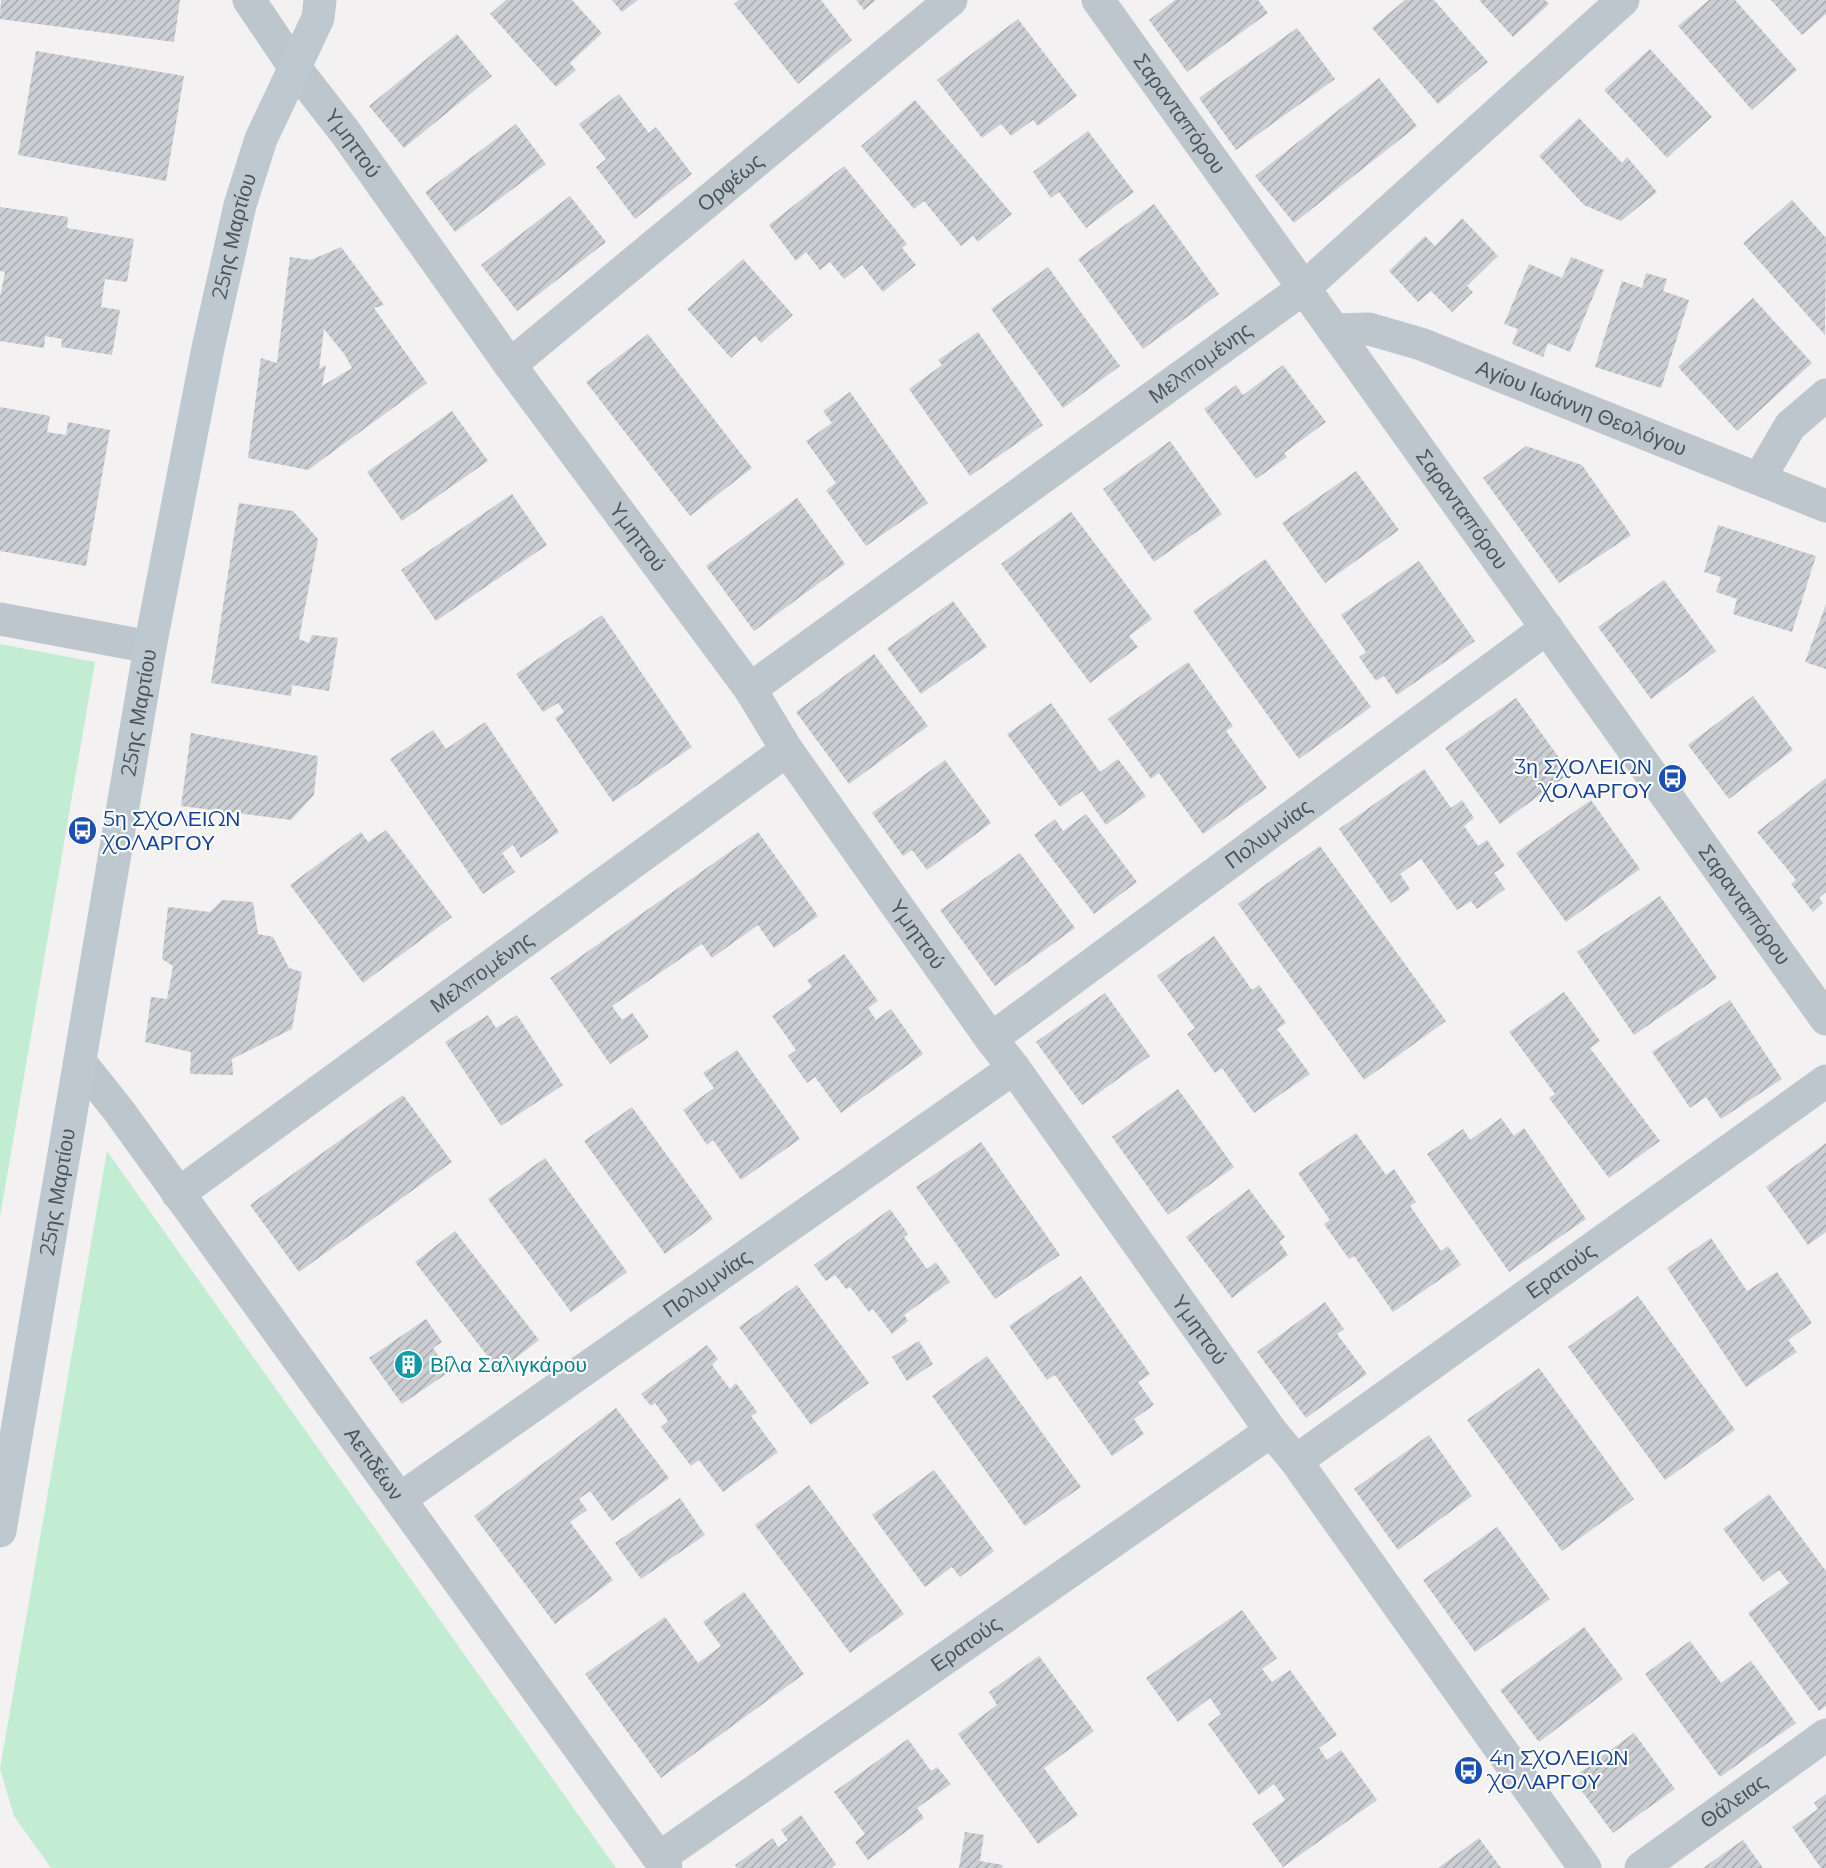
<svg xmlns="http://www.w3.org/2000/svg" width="1826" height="1868" font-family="Montserrat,sans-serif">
<defs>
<pattern id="building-hatch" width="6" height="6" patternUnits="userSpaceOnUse" patternTransform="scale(1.5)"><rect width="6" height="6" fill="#cbced3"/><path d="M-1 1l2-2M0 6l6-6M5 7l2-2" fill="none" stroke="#a7aaae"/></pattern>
</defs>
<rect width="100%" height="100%" fill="#f3f1f1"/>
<path fill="#c3edd2" d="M0,644l95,18 -95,555z
M107,1151l509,717h-565l-37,-52 -14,-47z"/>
<path fill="url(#building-hatch)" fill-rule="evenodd" d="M1,0h179l-6,42 -174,-23z
M506,0h66l30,33 -32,30 6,7 -20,17 -66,-73z
M612,0h26l-16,12z
M739,0h82l31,40 -54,44 -64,-80z
M856,0h20l-12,10z
M1175,0h83l10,13 -81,59 -38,-52z
M1405,0h29l54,62 -50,42 -66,-76z
M1479,0h66l4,4 -36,33z
M1709,0h26l62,70 -45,40 -74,-84z
M1771,0h55v14l-24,21z
M1018,19l59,77 -39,30 -5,-6 -22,16 -10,-12 -19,14 -45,-58z
M1297,28l38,51 -99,71 -37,-52z
M457,34l35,42 -88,72 -35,-42z
M1650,49l62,68 -45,41 -63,-68z
M36,51l148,25 -18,105 -148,-26z
M1379,78l38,48 -123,97 -39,-47z
M619,94l30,39 7,-6 36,47 -57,45 -39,-52 10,-8 -27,-35z
M915,100l97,114 -34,28 -5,-6 -12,10 -37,-45 -10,8 -53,-63z
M1579,118l43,45 5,-6 30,35 -36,29 -37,-16 -45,-49z
M516,124l30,40 -91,68 -30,-40z
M1088,131l46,61 -48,36 -27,-36 -8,6 -18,-26z
M844,166l63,78 -5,4 14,17 -33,27 -21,-27 -18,14 -14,-17 -10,8 -14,-18 -10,9 -27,-36z
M570,196l36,46 -89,69 -36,-46z
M1792,200l34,38 -1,97 -82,-92z
M1154,204l65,90 -76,55 -65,-90z
M0,207l68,10 -1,11 67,11 -7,43 -22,-3 -4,28 19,3 -8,45 -51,-8 1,-8 -17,-3 -1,12 -44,-7v-44l5,-25 -5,-1z
M1462,218l36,38 -31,30 6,6 -21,20 -21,-21 -13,11 -29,-31 36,-35 10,10z
M341,247l43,58 -10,3 53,75 -119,87 -60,-12 13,-100 16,5 13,-106 21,3zM324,329l21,26 7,13 -30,18 4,-21 -7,4z
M1571,257l33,13 -34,82 -22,-9 -5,14 -31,-13 6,-15 -14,-5 25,-60 33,14z
M743,259l50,56 -32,28 -6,-7 -24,22 -44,-49z
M1048,267l72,99 -57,42 -72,-99z
M1646,273l21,6 -4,12 26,9 -28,88 -66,-21 27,-86 20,7z
M1753,298l59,65 -75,68 -59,-64z
M978,332l65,93 -73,51 -61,-87 33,-24 -4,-5z
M648,334l104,134 -62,48 -104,-134z
M1283,365l43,57 -42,31 3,4 -31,22 -52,-70 32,-24 7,10z
M850,392l78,111 -62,43 -40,-56 10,-7 -30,-42 26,-18 -9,-12z
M0,407l50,9 -3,16 19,3 2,-13 42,8 -24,136 -86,-15z
M452,411l36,50 -86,60 -35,-49z
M1170,441l52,73 -68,48 -51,-73z
M1526,446l56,19 49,70 -72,48 -76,-105z
M1356,471l43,59 -74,53 -43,-60z
M512,494l35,51 -111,76 -35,-51z
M797,498l48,66 -91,67 -48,-65z
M239,503l54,8 25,28 -19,100 10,4 3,-8 26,3 -9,53 -37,-6 -1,11 -80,-13z
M1071,512l81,107 -23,17 9,11 -48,36 -89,-119z
M1718,525l98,31 -24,76 -59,-18 4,-15 -21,-7 5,-15 -17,-5z
M1265,559l106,148 -72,52 -106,-148z
M1419,561l56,80 -78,54 -13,-19 -8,5 -17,-24 7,-5 -25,-37z
M1664,580l52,71 -65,48 -53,-72z
M953,601l34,46 -66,47 -34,-46z
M1826,604v65l-21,-7z
M602,615l90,132 -79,55 -58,-84 9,-6 -6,-9 -15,9 -27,-38z
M874,654l54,72 -79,58 -53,-72z
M1188,662l45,64 -7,5 41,57 -64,46 -44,-61 -8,6 -43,-60z
M1753,696l40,54 -64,49 -41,-54z
M1516,698l54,75 -70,51 -55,-76z
M1051,703l49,69 18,-13 28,37 -40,29 -24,-34 -22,16 -53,-73z
M485,722l74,110 -38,26 -8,-13 -11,8 13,19 -32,22 -93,-135 43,-29 13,19z
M191,733l127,23 -4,39 -23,25 -110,-14z
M945,760l46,63 -64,47 -15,-20 -9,6 -31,-43z
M1424,769l27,39 11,-8 12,18 -10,8 14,20 9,-6 18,26 -11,7 11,16 -28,20 -6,-8 -14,9 -36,-51 -21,15 10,15 -19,14 -52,-74z
M1826,778v114l-7,6 4,5 -10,9 -22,-28 5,-4 -39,-48z
M1591,800l49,69 -74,53 -50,-69z
M1086,814l51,68 -43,32 -60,-79 21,-16 8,12z
M386,830l66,87 -89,66 -73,-98 71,-53 7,10z
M758,832l60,84 -44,32 -16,-23 -46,33 -10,-14 -90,62 10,14 10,-7 17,24 -39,27 -60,-86z
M1320,846l126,175 -82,59 -126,-176z
M1020,853l55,75 -80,58 -55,-76z
M1660,896l57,82 -83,57 -57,-83z
M222,900l31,2 5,32 15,3 16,31 13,4 -10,57 -60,30 1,16 -43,-1 1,-22 -46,-10 6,-45 16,2 6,-33 -11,-7 6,-52 42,5z
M1214,936l38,54 7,-5 27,38 -9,6 33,45 -56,39 -32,-45 -7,5 -28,-39 8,-6 -38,-52z
M844,954l34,47 -10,7 8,12 15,-11 32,45 -82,59 -26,-36 -8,6 -19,-27 8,-6 -24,-34 40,-29 -5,-7z
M1564,992l36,49 -10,7 70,93 -51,37 -60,-80 6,-4 -46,-62z
M1105,993l45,63 -68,49 -46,-63z
M1730,1000l52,79 -61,40 -15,-22 -16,11 -38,-56z
M488,1015l8,13 21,-13 46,70 -62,41 -56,-84z
M737,1050l63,89 -59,41 -28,-40 -6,5 -24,-35 31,-22 -11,-15z
M1178,1089l56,78 -66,48 -56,-78z
M403,1095l49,67 -153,110 -49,-67z
M632,1107l81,112 -48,35 -81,-113z
M1501,1118l13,18 10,-8 62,91 -77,53 -82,-118 36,-25 7,11z
M1356,1133l30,42 8,-6 22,33 -6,4 31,45 7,-5 13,19 -68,47 -39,-56 -5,3 -25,-35 6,-4 -32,-47z
M981,1142l79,113 -65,44 -79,-112z
M1826,1143v89l-18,13 -42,-58z
M545,1158l82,114 -56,40 -83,-113z
M1249,1189l36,48 -6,5 9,13 -56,43 -46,-61z
M890,1209l18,25 -4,3 23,32 9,-7 14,20 -46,33 4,6 -16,13 -19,-25 -4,3 -19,-25 -4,2 -11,-14 -9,6 -12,-16z
M455,1231l84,109 -40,31 -84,-109z
M1711,1238l36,53 30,-19 35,51 -24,17 9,12 -51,35 -79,-119z
M1081,1276l69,98 -12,8 16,23 -20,14 10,15 -32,22 -57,-81 -8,5 -38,-54z
M797,1285l72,98 -58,42 -72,-98z
M1638,1296l97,134 -70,50 -97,-133z
M1325,1302l19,27 -7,5 30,40 -61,44 -49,-66z
M426,1319l16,23 -9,6 16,24 -47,32 -33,-46z
M919,1341l14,23 -26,17 -15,-24z
M707,1345l11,14 -6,6 18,24 6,-6 21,29 -6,4 27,36 -55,40 -24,-32 -8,6 -30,-39 7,-6 -13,-18 -4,3 -10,-12z
M987,1356l94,131 -56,39 -93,-130z
M1539,1368l95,131 -72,52 -95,-131z
M616,1408l53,70 -57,43 -22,-30 -11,8 8,11 -17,12 43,58 -58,44 -81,-108z
M1429,1435l43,61 -74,54 -44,-61z
M934,1470l60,81 -34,26 -8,-10 -27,20 -53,-72z
M809,1485l95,129 -54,39 -95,-128z
M1769,1494l57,77v135l-7,5 -71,-98 41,-30 -10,-13 -16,12 -40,-53z
M680,1498l25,37 -64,44 -26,-36z
M1497,1527l53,72 -75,53 -52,-72z
M744,1592l60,82 -143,104 -76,-104 80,-57 33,46 23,-17 -18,-24z
M1242,1610l35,48 -15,11 10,13 18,-12 47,65 -18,13 8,12 14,-10 36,50 -94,67 -31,-43 33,-24 -11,-16 -15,11 -51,-71 13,-10 -11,-16 -32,24 -32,-44z
M1584,1627l39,52 -84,63 -39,-52z
M1690,1641l31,42 30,-22 45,62 -76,54 -75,-103z
M1039,1656l55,75 -50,37 34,47 -40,29 -80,-110 39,-29 -8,-13z
M1634,1733l41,56 -62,44 -41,-55z
M908,1739l23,32 6,-4 14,17 -34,24 7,10 -56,42 -13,-18 10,-8 -31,-42z
M1826,1794v74h-5l-29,-41 26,-18 -4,-6z
M801,1815l35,49 -5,4h-94l-2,-3 38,-27 5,9 10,-7 -7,-10z
M965,1832l19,3 -4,26 23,4 -1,3h-43z
M1479,1838l22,30h-63z
M1743,1840l20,28h-60z"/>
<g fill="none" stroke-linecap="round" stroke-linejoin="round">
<g stroke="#bec6cd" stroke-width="33">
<path id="s1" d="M249,0l46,68 50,64 165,233 240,324 37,61 204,289 23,29 257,363 25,30 289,407"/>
<path id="s2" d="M1098,0l728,1019"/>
<path id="s3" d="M1334,330l35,-1 52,15 405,162"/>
<path id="s4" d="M510,365l441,-365"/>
<path d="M1759,479l31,-53 36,-31"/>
<path d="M0,619l150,28"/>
<path id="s5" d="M750,689l554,-401 319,-288"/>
<path id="s6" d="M991,1039l556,-411"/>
<path id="s7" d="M80,1062l39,49 547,757"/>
<path id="s8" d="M178,1194l609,-444"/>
<path id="s9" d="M1296,1461l530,-380"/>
<path id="s10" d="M400,1499l614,-431"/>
<path id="s11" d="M659,1858l612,-427"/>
<path id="s12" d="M1641,1868l185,-133"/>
</g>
<path stroke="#bec8d1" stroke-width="33" id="s13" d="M0,1531l150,-884 58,-299 32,-143 21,-66 57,-121 2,-18"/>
</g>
<defs>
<symbol id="bus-disc" viewBox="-11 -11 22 22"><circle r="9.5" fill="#1a4fb4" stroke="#fff"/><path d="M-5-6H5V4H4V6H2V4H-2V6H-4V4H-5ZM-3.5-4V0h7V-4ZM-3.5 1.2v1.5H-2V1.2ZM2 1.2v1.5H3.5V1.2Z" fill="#fff"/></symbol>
<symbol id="building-disc" viewBox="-11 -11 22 22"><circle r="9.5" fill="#0f9aa8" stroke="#fff"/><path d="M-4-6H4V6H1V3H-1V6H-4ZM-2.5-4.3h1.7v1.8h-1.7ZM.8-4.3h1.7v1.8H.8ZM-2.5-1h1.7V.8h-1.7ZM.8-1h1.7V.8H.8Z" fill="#fff"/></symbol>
</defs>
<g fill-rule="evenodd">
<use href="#bus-disc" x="1656" y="762" width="33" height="33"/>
<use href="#bus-disc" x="66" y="814" width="33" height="33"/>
<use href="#building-disc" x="392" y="1348" width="33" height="33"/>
<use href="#bus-disc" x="1452" y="1754" width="33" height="33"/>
</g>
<g text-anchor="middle" stroke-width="4.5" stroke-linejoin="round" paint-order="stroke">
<g font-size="21" fill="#4a555d" stroke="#fff">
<text dy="7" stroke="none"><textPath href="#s2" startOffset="140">Σαρανταπόρου</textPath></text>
<text dy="7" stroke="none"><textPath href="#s1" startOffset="177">Υμηττού</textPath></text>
<text dy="7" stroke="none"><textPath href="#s4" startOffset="286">Ορφέως</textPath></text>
<text dy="7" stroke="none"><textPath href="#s13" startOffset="1316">25ης Μαρτίου</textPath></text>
<text dy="7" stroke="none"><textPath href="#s5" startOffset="556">Μελπομένης</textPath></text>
<text dy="7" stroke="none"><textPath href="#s3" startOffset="262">Αγίου Ιωάννη Θεολόγου</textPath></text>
<text dy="7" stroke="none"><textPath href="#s2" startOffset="626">Σαρανταπόρου</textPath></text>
<text dy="7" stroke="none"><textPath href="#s1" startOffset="663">Υμηττού</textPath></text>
<text dy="7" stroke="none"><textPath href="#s13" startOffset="830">25ης Μαρτίου</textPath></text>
<text dy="7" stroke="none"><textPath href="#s6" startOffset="345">Πολυμνίας</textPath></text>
<text dy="7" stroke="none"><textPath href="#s2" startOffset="1112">Σαρανταπόρου</textPath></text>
<text dy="7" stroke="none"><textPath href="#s1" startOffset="1149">Υμηττού</textPath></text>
<text dy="7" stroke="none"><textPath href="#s8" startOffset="376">Μελπομένης</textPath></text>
<text dy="7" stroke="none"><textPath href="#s13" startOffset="344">25ης Μαρτίου</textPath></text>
<text dy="7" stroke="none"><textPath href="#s9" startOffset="326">Ερατούς</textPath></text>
<text dy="7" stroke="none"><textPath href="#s10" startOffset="375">Πολυμνίας</textPath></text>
<text dy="7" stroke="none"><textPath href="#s1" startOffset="1635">Υμηττού</textPath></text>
<text dy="7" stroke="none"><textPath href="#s7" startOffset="498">Αετιδέων</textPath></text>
<text dy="7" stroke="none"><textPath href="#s11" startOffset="374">Ερατούς</textPath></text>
<text dy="7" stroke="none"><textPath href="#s12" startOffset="114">Θάλειας</textPath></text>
</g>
<g font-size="21" fill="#164399" stroke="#fff" text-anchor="start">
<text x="1652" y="774" text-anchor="end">3η ΣΧΟΛΕΙΩΝ<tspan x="1652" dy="24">ΧΟΛΑΡΓΟΥ</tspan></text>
<text x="103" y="826">5η ΣΧΟΛΕΙΩΝ<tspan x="103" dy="24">ΧΟΛΑΡΓΟΥ</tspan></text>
<text x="1489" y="1765">4η ΣΧΟΛΕΙΩΝ<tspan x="1489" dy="24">ΧΟΛΑΡΓΟΥ</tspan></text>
</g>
<g font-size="21" fill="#0d838f" stroke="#fff" text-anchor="start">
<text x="430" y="1372">Βίλα Σαλιγκάρου</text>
</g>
</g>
</svg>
